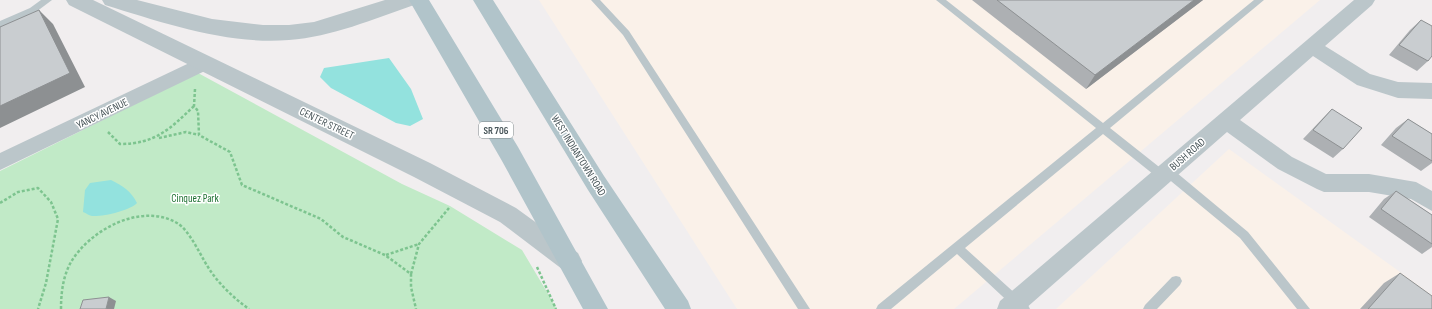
<svg xmlns="http://www.w3.org/2000/svg" width="1432" height="309" font-family="'Sofia Sans Condensed',sans-serif">
<rect width="100%" height="100%" fill="#f1eeef"/>
<path fill="#faf1e9" d="M539,0h781l-366,309h-217z
M1229,149l203,146v14h-376z"/>
<path fill="#c1eac7" d="M198,73l204,111 48,22 72,44 35,59h-557v-138z"/>
<path fill="#93e2de" d="M389,58l22,31 12,30 -13,7 -14,-3 -65,-35 -11,-11 4,-9z
M111,180c12,6 20,11 26,23 -6,7 -34,14 -45,13 -2,0 -6,-3 -9,-4l2,-22 5,-7z"/>
<g fill="none" stroke-linecap="round" stroke-linejoin="round">
<path stroke="#7dc48f" stroke-width="2.5" stroke-dasharray="3 2" stroke-linecap="butt" d="M195,89l-1,17 4,5 1,24 31,17 12,33 79,34 22,18 42,18 26,19v13l5,22
M108,132l12,12c35,0 50,-15 74,-38
M159,138l27,-6 13,3
M0,203l18,-11 20,-4 13,14 7,17 -12,64 -8,26
M386,255l33,-11
M537,267l19,42
M411,274l8,-30 30,-36
M61,309c0,-16 2,-33 10,-47 19,-32 70,-60 106,-39 14,8 25,37 35,50 10,14 23,26 37,36"/>
<path fill="#bbc6ca" fill-rule="evenodd" d="M41,0h11l-16,12 -36,16v-7l30,-13z
M591,0h9l29,31 181,278h-12l-175,-274z
M936,0h10l157,123 151,-123h10l-154,128 53,42 4,-3 4,1 77,64 62,77h-13l-57,-71 -74,-61 -4,2 -4,-1 -55,-44 -138,114 63,57 2,4h-14l-59,-55 -66,55h-15l2,-4 218,-177z
M1176,276l4,1 2,4 -2,4 -23,24h-14l2,-4 27,-28z"/>
<path fill="#bbc6ca" fill-rule="evenodd" d="M1354,0h21l-3,5 -47,41 45,28 28,8 34,1v16l-34,-1 -41,-13 -44,-29 -73,64 52,37 34,17h43l47,8 16,9v20l-21,-12 -42,-7h-45l-7,-3 -39,-20 -51,-37 -202,177h-28l3,-8z
M204,56l7,2 2,5 -2,5 -211,102v-17z"/>
<path fill="#bbc6ca" fill-rule="evenodd" d="M66,0h27l337,163 86,45 62,45 4,8 -4,8 -8,3 -8,-3 -62,-47 -86,-45 -345,-172z
M102,0h35l75,19 51,6h26l25,-3 71,-22h32l-3,5c-41,14 -82,32 -125,35 -62,5 -125,-17 -184,-35z"/>
<path fill="#b1c4ca" fill-rule="evenodd" d="M409,0h20l89,147 90,162h-25l-81,-148z
M473,0h20l111,176 84,125 3,8h-26l-77,-119z"/>
</g>
<path fill="#adb0b3" d="M972,0h231l-117,89z
M1421,20l7,41 -11,10 -28,-16 21,-25z
M1332,109l11,40 -10,9 -30,-19 19,-20z
M1408,119l24,15v29l-11,8 -40,-26 15,-17z
M1396,191l36,24v32l-10,7 -53,-37 15,-18z
M1400,273l32,36h-72l24,-26z"/>
<path fill="#8d9092" d="M1194,0h9l-117,89 9,-14z
M39,10l14,14 32,63 -85,41v-22z
M109,297l7,4 -2,8h-8z"/>
<path fill="#c9cdd0" stroke="#8d9092" d="M997,0h197l-99,75z
M39,10l31,63 -70,33v-79z
M1421,20l11,6v30l-4,5 -29,-16z
M1332,109l30,19 -19,21 -30,-19z
M1408,119l24,15v27l-40,-25z
M1396,191l36,24v29l-51,-35z
M1400,273l32,23v13h-64z
M109,297l-3,12h-26l3,-9z"/>
<g text-anchor="middle" stroke-width="3" stroke-linejoin="round" paint-order="stroke">
<rect fill="#fff" stroke="#80898c" stroke-width="1" x="479" y="122" width="34" height="16" rx="3"/>
<g font-size="10" font-weight="bold" fill="#49565a">
<text x="496" y="134">SR 706</text>
</g>
<g font-size="11" fill="#49565a" stroke="#fff">
<text transform="translate(102 113) rotate(-26)" y="4">YANCY AVENUE</text>
<text transform="translate(327 123) rotate(26)" y="4">CENTER STREET</text>
<text transform="translate(1187 154) rotate(-41)" y="4">BUSH ROAD</text>
<text transform="translate(579 155) rotate(58)" y="4">WEST INDIANTOWN ROAD</text>
</g>
<g font-size="11" fill="#217335" stroke="#fff">
<text x="195" y="202">Cinquez Park</text>
</g>
</g>
</svg>
